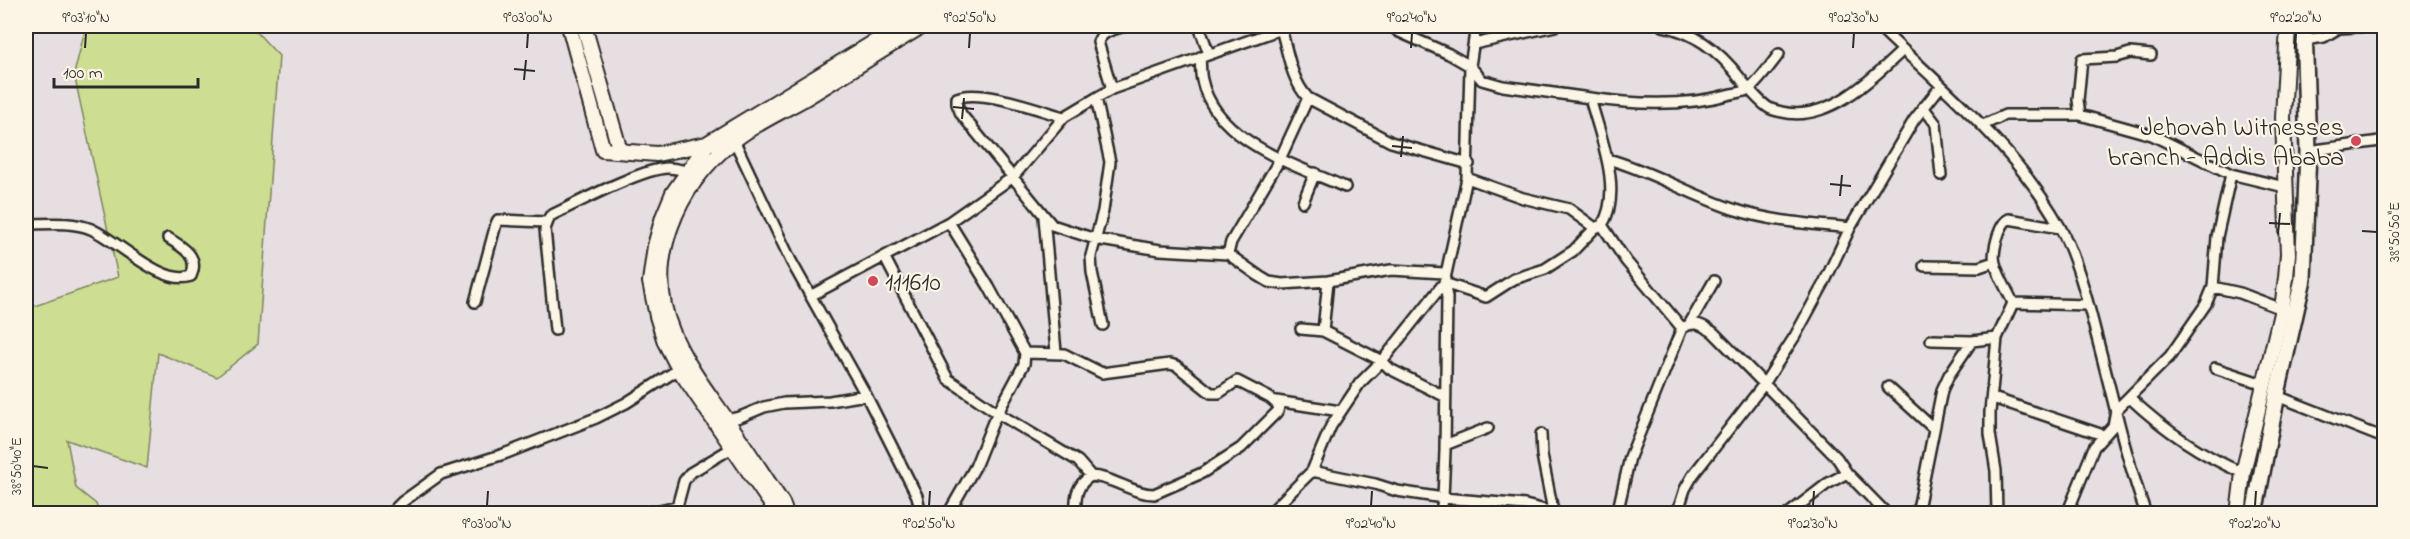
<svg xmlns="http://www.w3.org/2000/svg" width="2410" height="539" font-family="'Indie Flower',sans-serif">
<rect width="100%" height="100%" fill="#e7dee1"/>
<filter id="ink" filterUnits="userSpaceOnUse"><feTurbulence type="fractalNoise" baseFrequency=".0167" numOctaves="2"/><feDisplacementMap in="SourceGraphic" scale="12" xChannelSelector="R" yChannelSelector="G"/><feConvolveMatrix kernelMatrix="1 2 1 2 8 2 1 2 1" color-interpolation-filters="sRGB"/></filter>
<g filter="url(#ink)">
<path fill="#cdde92" stroke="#7c845e" stroke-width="1.5" d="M86,26h165l28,30 -21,288 -41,33 -59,-24 -11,115 -80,-28 9,48 20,16 3,9h-73v-132h3l-3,-72 92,-32 -44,-203z"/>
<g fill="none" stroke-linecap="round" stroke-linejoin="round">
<defs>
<path id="street" d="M1199,26l10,28
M1396,26l1,5 52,23 21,12 12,14 21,6 87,12c9,35 34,93 12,127l24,36 56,67
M1476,26l-6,40 -3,112 -23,105 3,14 -2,154 -2,47 82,7 37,9
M1663,26c32,6 57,26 77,52 8,10 18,23 29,30 3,2 9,3 13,4 46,11 90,-33 121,-62
M1878,26c64,62 138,121 182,201 17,32 27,72 36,107 16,60 29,121 50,180
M2305,40l19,-3 15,-9 32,-2
M1474,44l81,-18
M1200,57c1,7 0,16 2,23 13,61 93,85 143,107
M1112,89l-14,-47c4,-11 17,-13 27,-16
M1096,98l14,64 -7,49 -12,45 1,16 11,53
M1590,98c47,7 95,9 141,-4 6,-1 14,-2 18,-5 7,-4 24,-27 30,-35
M1923,107l13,17 5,51
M2080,115l-2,-15 4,-41 35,-2 13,-4 21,2
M1064,117c-25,-7 -84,-29 -107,-19v6l4,10 91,111 43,14 65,11 68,4 31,22 10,6 13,2 46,-3 63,-11 53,3
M1983,125l22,-10h75l72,20 79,39 -14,63 -4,50 -7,17 -36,52 -54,54 -3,16 -19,21 -27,67
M734,140l57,121 75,134 51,101 4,18
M2308,151l72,-10 4,-3
M1608,159c46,13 84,37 128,51 37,12 76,14 114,18
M2231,174l54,13
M1467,178l56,20 46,11 26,19
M1303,202l12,-29
M1044,217l12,135
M949,222l40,65 36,66
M26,224c20,0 46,-3 65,5 26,11 72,58 100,47 9,-19 -8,-29 -23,-38
M1228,254l3,-12 49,-83 28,-61 83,44 78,22
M885,258l63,121 51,35 79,47 13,15
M1924,266l55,1 15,-5
M2213,287l27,6 42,16
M812,295l137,-73 64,-45 51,-60 32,-19 16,-9 169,-60c7,23 10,51 27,69
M475,302l21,-78 2,-4 48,2
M2013,303c-5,-12 -15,-27 -18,-40 -3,-10 4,-40 14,-44l51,9
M1690,323l24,-42
M1301,329l22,2 5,-50
M555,330l-10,-101 5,-13c25,-12 93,-48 118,-48 6,0 13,2 19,3
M1323,331l59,30 8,8 54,27
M1931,340l41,1
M2215,368l48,16
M1888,387l45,41
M2277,396l107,42
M1993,398l110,37
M2130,398c33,31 71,57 113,75
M1276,401l64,10
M727,420l13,-3 24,-10 20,-4 46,-2 36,-6
M1541,434l1,21 11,56
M1445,445l43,-17
M1312,471l63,13 22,7 46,7 -2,16
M1847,473l40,41
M390,514l12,-12 39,-28 63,-20 92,-36 30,-15 53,-34
M642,514l35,-8
M675,514l9,-33 6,-8 42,-25
M948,514l27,-47 18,-45 31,-58 1,-11 39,1 38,19 68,-9 7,2 34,27h8l18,-12 33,17 9,8 -1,5 -37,37 -39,25 -48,21c-22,0 -40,-17 -63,-18 -15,9 -16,21 -15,38
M1269,514l43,-43 19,-45 29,-43 22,-22 62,-78 42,14 28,-18 31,-10 28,-18 22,-23 7,-3
M1617,514l13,-57 52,-129c13,-8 20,-3 31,4l124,126 10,15 -20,11 -39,30
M1677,514l8,-25 8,-14 71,-91 31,-48 29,-53 26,-55 64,-108 27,-34
M1917,514l25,-124 7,-15 23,-34 25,-3
M1997,514l-1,-43 -6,-37v-22l7,-74 16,-35 75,2"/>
<path id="secondary" d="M569,26l34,124 54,4 54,-11
M584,26l36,125
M778,514l-99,-145 -14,-27 -8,-26 -7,-34 5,-36 8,-29 10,-24 35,-50 193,-117
M786,514l-4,-11c-19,-29 -38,-58 -58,-87 -19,-27 -39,-53 -52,-85 -29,-69 5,-145 60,-189 20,-17 47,-29 70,-42 40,-24 80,-50 120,-74
M2238,514l5,-41 39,-164 4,-32 2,-23 -5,-136 5,-92"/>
<path id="primary" d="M2254,514l24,-125 25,-110 5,-128 -4,-125"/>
</defs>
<use href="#street" stroke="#2b2b2b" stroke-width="14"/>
<use href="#secondary" stroke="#2b2b2b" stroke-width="18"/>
<use href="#primary" stroke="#2b2b2b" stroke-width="20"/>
<use href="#street" stroke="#fcf5e5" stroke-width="9"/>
<use href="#secondary" stroke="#fcf5e5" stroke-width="14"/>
<use href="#primary" stroke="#fcf5e5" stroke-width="15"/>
</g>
</g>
<path fill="none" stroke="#2b2b2b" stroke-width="2" d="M85,48l1,-15M527,48l1,-15M969,48l1,-15M1411,48l1,-15M1853,48l1,-15M2295,48l1,-15M514,69l21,2M524,80l2,-20M953,107l21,2M962,119l2,-21M1392,146l20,2M1401,157l2,-21M1830,184l21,2M1840,196l2,-21M2269,223l21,1M2362,231l15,1M2278,234l2,-21M33,466l15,2M487,506l1,-15M929,506l1,-15M1371,506l1,-15M1813,506l1,-15M2255,506l1,-15"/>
<g fill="#d1495b" stroke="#fcf5e5" stroke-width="2">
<circle cx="2356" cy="141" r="6"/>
<circle cx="873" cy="281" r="6"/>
</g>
<g text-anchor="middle" stroke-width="4.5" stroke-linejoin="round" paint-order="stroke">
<g font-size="26" fill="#2b2b2b" stroke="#fcf5e5" text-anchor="end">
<text x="2344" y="135">Jehovah Witnesses<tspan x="2344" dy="30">branch - Addis Ababa</tspan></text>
<text x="885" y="290" text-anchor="start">111610</text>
</g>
</g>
<rect width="2410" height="539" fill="none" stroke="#fcf5e5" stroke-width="66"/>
<path d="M54 78v9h144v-9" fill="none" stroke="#2b2b2b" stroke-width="3"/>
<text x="63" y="78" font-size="18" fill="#2b2b2b" stroke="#fcf5e5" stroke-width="4.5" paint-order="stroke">100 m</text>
<rect x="33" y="33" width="2344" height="473" fill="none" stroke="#2b2b2b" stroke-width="2"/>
<g font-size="15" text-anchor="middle" fill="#2b2b2b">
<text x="86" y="22">9°03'10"N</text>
<text x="528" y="22">9°03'00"N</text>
<text x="970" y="22">9°02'50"N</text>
<text x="1412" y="22">9°02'40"N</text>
<text x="1854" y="22">9°02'30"N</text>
<text x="2296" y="22">9°02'20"N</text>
<text transform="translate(2394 232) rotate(-90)" y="5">38°50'50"E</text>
<text transform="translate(16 466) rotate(-90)" y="5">38°50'40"E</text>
<text x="487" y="528">9°03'00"N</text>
<text x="929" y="528">9°02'50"N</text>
<text x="1371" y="528">9°02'40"N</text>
<text x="1813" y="528">9°02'30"N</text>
<text x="2255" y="528">9°02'20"N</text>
</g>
</svg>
